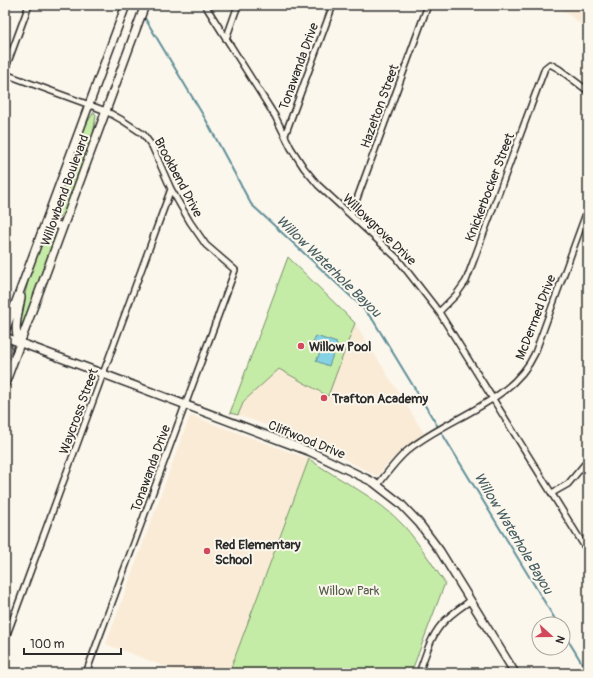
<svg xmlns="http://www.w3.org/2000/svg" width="593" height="678" font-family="Pangolin,sans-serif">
<rect width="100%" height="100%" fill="#fbf7ec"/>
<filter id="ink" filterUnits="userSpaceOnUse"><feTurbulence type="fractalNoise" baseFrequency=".025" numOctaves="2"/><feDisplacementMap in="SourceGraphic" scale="8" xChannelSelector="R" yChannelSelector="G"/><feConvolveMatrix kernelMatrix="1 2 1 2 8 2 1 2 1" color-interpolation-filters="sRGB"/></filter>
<g filter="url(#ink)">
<path fill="#faebd7" d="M557,5h31v25z
M355,323l69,110 -34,28 -13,15 -65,-34 -74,-27 6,-14 35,-32 49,27z
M192,416l117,43 -80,214h-47l-76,-29 83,-226z"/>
<path fill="#c5eca7" stroke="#788c69" d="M94,112l2,3 -3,20 -27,75 -7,7 -4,-2 2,-16 28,-73z
M50,231l4,1v7l-2,10 -30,79h-4c7,-29 12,-74 32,-97z
M288,257l67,66 -27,73 -49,-27 -35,32 -6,14 -8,-2z
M309,459c31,22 69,38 95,67 15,17 28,38 41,57l-34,90h-182z"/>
<path fill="#85d2e4" stroke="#618f9a" d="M316,336l21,7 -8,23 -13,-5 6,-12 -10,-4z"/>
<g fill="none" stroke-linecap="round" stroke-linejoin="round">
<path stroke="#618f9a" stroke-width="2" d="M137,5l4,6
M143,15l63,105 45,84 110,102 12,14 185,304
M563,632l25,41"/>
<defs>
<path id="street" d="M205,5l70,111 16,32 13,20 14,17 79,73 42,54 149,240
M226,39l12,-34
M5,70l24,-65
M5,74l101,37 16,9 21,14 9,12 19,43 19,33 16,23 29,25 -149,403
M285,135l48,-130
M351,215l77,-210
M439,312l17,-17 10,-14 79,-213 5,-4 9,5 29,22
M378,485c9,-12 18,-25 30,-35 40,-33 104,-47 127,-97l53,-145
M552,493l16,-9 20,-24
M5,640l166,-451
M419,673c6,-16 11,-35 22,-48 8,-10 19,-17 29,-24"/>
<path id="secondary" d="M46,221l17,6
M5,331l121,-326
M5,337l306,115 62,30 27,21 19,20 21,28 75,122
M5,339l3,10 -3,20
M20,343c-8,-13 -1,-31 1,-46
M5,384l140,-379"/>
</defs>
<use href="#street" stroke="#2b2b2b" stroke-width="8"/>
<use href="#secondary" stroke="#2b2b2b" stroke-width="10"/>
<use href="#street" stroke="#fbf7ec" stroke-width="5"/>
<use href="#secondary" stroke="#fbf7ec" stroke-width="7"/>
</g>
</g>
<g fill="#d1495b" stroke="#fbf7ec" stroke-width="1.5">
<circle cx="301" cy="346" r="4"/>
<circle cx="324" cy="398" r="4"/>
<circle cx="207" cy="551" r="4"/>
</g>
<g text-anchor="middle" stroke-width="4" stroke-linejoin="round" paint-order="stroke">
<g font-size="13" fill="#2b2b2b" stroke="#fbf7ec">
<text transform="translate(298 66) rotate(-70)" y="5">Tonawanda Drive</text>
<text transform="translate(379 106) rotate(-70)" y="5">Hazelton Street</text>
<text transform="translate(179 177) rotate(62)" y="5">Brookbend Drive</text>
<text transform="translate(489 187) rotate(-69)" y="5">Knickerbocker Street</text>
<text transform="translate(64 190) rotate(-70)" y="5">Willowbend Boulevard</text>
<text transform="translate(380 229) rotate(44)" y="5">Willowgrove Drive</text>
<text transform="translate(535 317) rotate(-69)" y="5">McDermed Drive</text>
<text transform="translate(78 411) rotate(-70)" y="5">Waycross Street</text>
<text transform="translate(307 439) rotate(22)" y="5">Cliffwood Drive</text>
<text transform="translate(150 468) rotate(-70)" y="5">Tonawanda Drive</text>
</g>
<g font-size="13" font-weight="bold" fill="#2b2b2b" stroke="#fbf7ec" text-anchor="start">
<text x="309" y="351">Willow Pool</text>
<text x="332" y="403">Trafton Academy</text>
<text x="215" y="549">Red Elementary<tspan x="215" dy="15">School</tspan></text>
</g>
<g font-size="13" fill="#525b4a" stroke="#fbf7ec">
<text x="349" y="595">Willow Park</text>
</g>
<g font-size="14" font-style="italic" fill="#465d62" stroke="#fbf7ec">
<text transform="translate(329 266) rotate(44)" y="5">Willow Waterhole Bayou</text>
<text transform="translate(514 533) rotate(59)" y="5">Willow Waterhole Bayou</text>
</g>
</g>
<rect width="593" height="678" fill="none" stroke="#fbf7ec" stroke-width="20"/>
<rect x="10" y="10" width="573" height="658" fill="none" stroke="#2b2b2b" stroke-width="1.5" filter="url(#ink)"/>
<g transform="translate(551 636) rotate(111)"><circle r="19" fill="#fbf7ec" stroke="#a8a59f"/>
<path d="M0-3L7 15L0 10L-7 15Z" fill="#d1495b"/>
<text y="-6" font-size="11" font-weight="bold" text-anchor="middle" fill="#2b2b2b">N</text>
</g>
<path d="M24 648v6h97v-6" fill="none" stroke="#2b2b2b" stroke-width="2"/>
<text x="30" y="648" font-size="12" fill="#2b2b2b" stroke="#fbf7ec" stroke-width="3" paint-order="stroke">100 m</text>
</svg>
